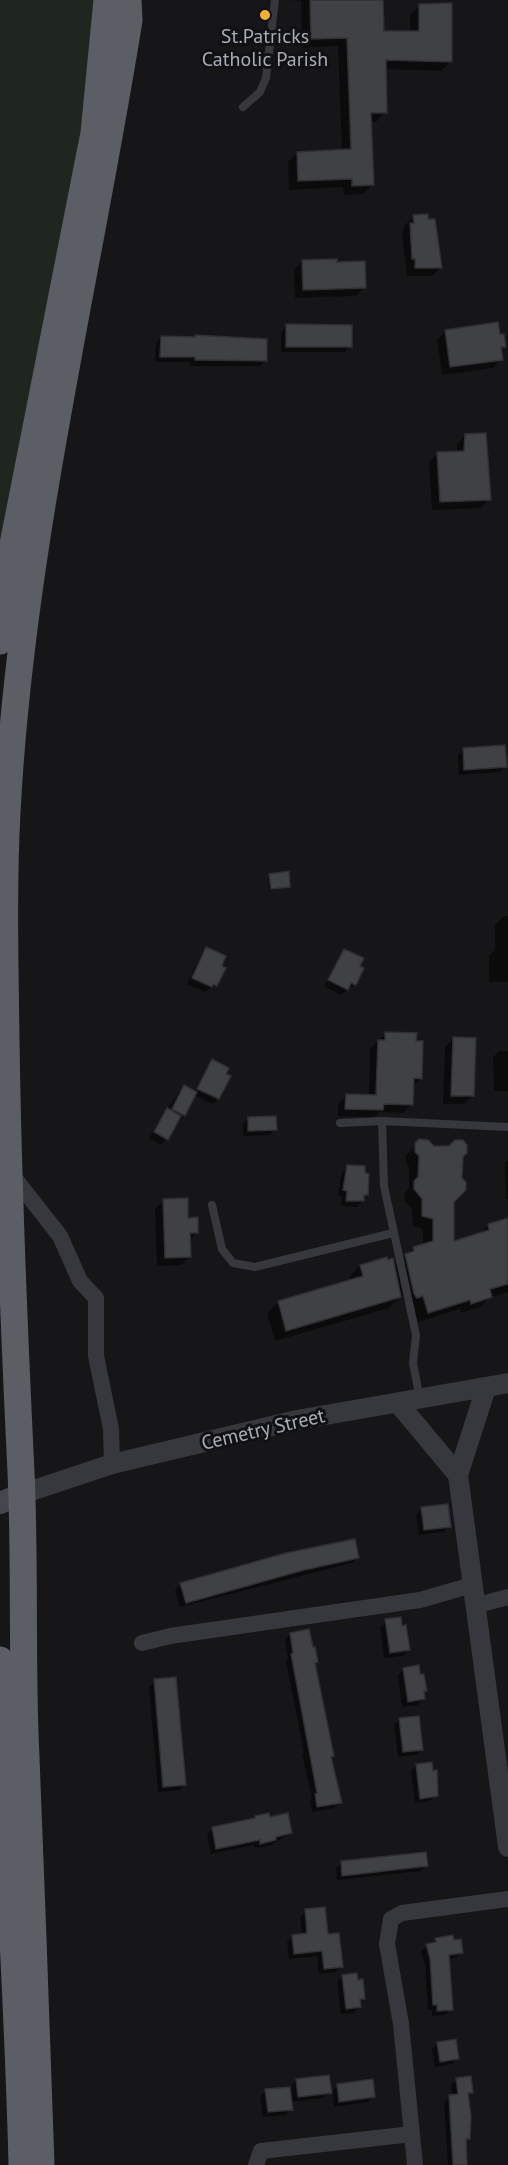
<svg xmlns="http://www.w3.org/2000/svg" width="508" height="2165" font-family="'PT Sans',sans-serif">
<rect width="100%" height="100%" fill="#161618"/>
<path fill="#1e261f" d="M0,0h97l2,50 -99,528z"/>
<path fill="#0007" fill-rule="evenodd" d="M288,0h92l3,33h27v-18l10,-10 31,56 -10,10 -57,-2 1,43 -9,10h-6l2,63 -9,9 -19,1 -1,-8 -54,3 -1,-28 9,-9 45,-2 -4,-105 -36,2 -1,-47z
M414,216l13,5 13,47 -8,8h-25l-5,-42 3,-9z
M303,261l61,26 -8,9 -61,2 -1,-28z
M287,326l63,20 -5,6h-64v-20z
M445,331l53,5 6,10 -4,4 2,9 -9,9 -51,7 -5,-35z
M220,336v4l45,21 -5,5h-70v-4h-35l1,-19 5,-6z
M466,435l23,64 -8,9 -49,2 -3,-48 9,-9 19,-1v-8z
M464,750l41,17 -6,5 -40,3 -1,-20z
M270,875l19,11 -20,5 -1,-13z
M504,916h4v66h-19v-27l6,-5v-25z
M206,949l10,36 -11,7 -18,-8 14,-29z
M345,951l10,33 -14,11 -17,-9z
M386,1033l35,45 -9,9 -1,18 -8,8 -24,-1 -5,5 -36,-1v-12l8,-8h23l1,-47z
M453,1039l19,57 -8,8h-21l2,-57z
M499,1051h9v40h-14l-1,-34z
M212,1061l6,38 -5,5 -19,-9 -10,20 -23,30 -12,-7 30,-46 5,-5 10,5z
M249,1118l26,11 -5,6 -27,1v-12z
M420,1141l41,16 -14,49 5,37 28,-9 8,-8 20,-6v72l-19,6 -9,9 -19,6 -1,-4 -42,13 -5,-17 -7,2 -4,-12 -13,13 -114,33 -8,-27 11,-12 72,-21 -1,-4 11,-11 33,2 20,-19 10,-3v-17l-10,-3 -1,-17 -8,-9 1,-7 4,-5v-21l-3,-5v-7z
M508,1160v39h-2l-1,-35z
M348,1167l19,27 -10,13 -16,-1 1,-10 -4,-1 4,-23z
M164,1200l23,19 10,13 -8,9v16l-8,8 -24,1 -2,-57z
M422,1509l27,17 -5,6 -25,3 -3,-20z
M358,1557l-6,6 -172,44 -5,-17 6,-6z
M386,1621l22,29 -5,6 -19,2 -4,-31z
M290,1634l24,30 15,94 11,44 -6,6 -22,4 -2,-11 2,-3 -10,-44 2,-2 -18,-91 2,-3 -3,-18z
M404,1669l15,7 6,14 -3,3 1,6 -5,6 -16,2 -4,-32z
M155,1681l30,104 -6,5 -21,2 -9,-105z
M399,1720l23,29 -6,6 -18,2 -4,-32z
M416,1766l20,29 -6,6 -15,2 -4,-32z
M256,1817l12,2 23,14 -22,13 -14,2 -1,-3 -43,9 -4,-20 6,-5 39,-9z
M342,1862l84,4 -6,5 -83,9 -1,-12z
M306,1911l21,25 15,30 -6,6 -17,2 -2,-18 -28,3 -2,-17 6,-6 9,-1 -2,-18z
M436,1939l26,13 -6,6 -8,1 3,50 -6,6 -13,1v-6h-4l-3,-46 -4,-13zM426,1948h3l5,17 -3,1z
M343,1976l20,22 -9,15 -13,1 -4,-32z
M438,2043l19,15 -5,6 -17,3 -3,-18z
M457,2079l14,13 -4,5 2,41 -4,4 1,23h-18l-4,-63 8,-6 -1,-11z
M296,2080l34,12 -6,6 -33,4v7l-5,6 -23,2 -3,-21 6,-5 25,-3z
M338,2086l35,11 -5,5 -34,5 -2,-16z"/>
<path fill="#404145" stroke="#303034" stroke-width="1.5" d="M310,0h73l1,31h35v-27l33,-1v59l-66,-2 1,53h-16l3,72 -22,1v-7l-54,2 -1,-29 54,-3 -4,-111 -36,1z
M428,214v5h7l7,49h-27v-9h-3l-2,-36h4l-1,-8z
M337,259v3l28,-1 1,27 -63,2 -1,-30z
M498,322l2,12h4l2,13h-5l2,13 -53,7 -5,-37z
M286,324l66,1v22h-66z
M195,335l72,4v22l-72,-1v-3h-35l1,-21 34,1z
M486,433l5,67 -51,2 -3,-50 27,-1 1,-17z
M505,745l2,22 -43,3 -1,-22z
M289,871l1,16 -19,2 -2,-15z
M206,947l20,9 -4,10 4,2 -9,18 -4,-2 -1,3 -20,-9z
M344,949l20,9 -4,8 4,2 -8,17 -5,-2 -3,7 -20,-10z
M385,1032l32,1 -1,8h7l-1,38 -8,-1 -1,27 -29,-1 -1,6 -38,-1 1,-15 30,1 2,-55h7z
M453,1037l23,1 -2,58h-23z
M212,1059l17,9 -3,6 5,2 -12,23 -22,-10z
M184,1085l13,7 -12,24 -13,-7z
M167,1108l14,8 -13,24 -14,-8z
M276,1116l1,14 -29,1v-14z
M419,1139l9,1 6,6h15l6,-6h8l4,5v8l-4,4 -1,21 4,4v8l-12,12v39l35,-11 -1,-6 20,-6v66l-18,5 2,8 -21,7 -1,-4 -42,13 -5,-17 -6,2 -3,-4 -9,-40 9,-3 -1,-4 20,-6v-22l-11,-3v-17l-8,-10v-8l4,-4 1,-21 -4,-4v-9z
M347,1165l18,1v7l4,1 -1,21h-4v6h-18l1,-10 -4,-1z
M188,1198v20l10,-1v16h-8l1,24 -26,1 -2,-59z
M387,1257l1,3 5,-2 8,39 -115,34 -8,-30 85,-25 -3,-11z
M448,1504l3,23 -27,3 -3,-23z
M355,1539l4,19 -55,12 -118,33 -6,-20 106,-30z
M401,1617l1,9 4,-1 4,25 -20,3 -5,-34z
M309,1629l4,18h2l3,15 -3,1 19,93 -3,1 11,46 -25,4 -2,-13 2,-1 -26,-139 2,-1 -3,-20z
M419,1665l1,9h4l3,17h-3l1,8 -17,3 -5,-34z
M176,1677l10,108 -23,2 -9,-108z
M419,1716l4,34 -20,2 -4,-34z
M432,1762l1,9 4,-1 1,26 -18,3 -4,-35z
M269,1813l1,4 18,-4 4,20 -16,4v3l-16,4v-4l-44,9 -4,-22 43,-9v-2z
M426,1852l2,14 -86,10 -1,-15z
M325,1907l3,27 11,-1 4,34 -19,2 -2,-18 -28,3 -2,-19 15,-2 -2,-24z
M453,1935l1,5 7,-1 2,14 -14,2 4,55 -16,1v-6h-4l-3,-47 -4,-14 10,-2 -1,-4z
M357,1973l1,7 5,-1 2,20h-5l1,8 -15,2 -4,-34z
M456,2039l3,20 -19,3 -3,-20z
M329,2075l3,18 -34,4 -2,-18z
M471,2076l2,17h-5l3,23 -1,23h-4l1,26h-14l-4,-70 9,-1 -2,-16z
M373,2079l2,18 -36,5 -2,-18z
M290,2087l3,23 -25,2 -3,-23z"/>
<g fill="none" stroke-linecap="round" stroke-linejoin="round">
<path stroke="#37383d" stroke-width="8" d="M243,107l17,-15 6,-14 9,-78
M382,1121l2,65 32,149 -3,28 7,36
M340,1123l42,-2 126,6
M212,1205l10,44 11,14 22,4 138,-34"/>
<path stroke="#37383d" stroke-width="16" d="M9,1171l51,65 20,45 16,17v58l15,73 1,35
M474,1606l34,-9
M142,1643l28,-7 250,-36 52,-15
M256,2165l5,-14 151,-17
M415,2165l-14,-141 -14,-80 4,-25 11,-6 106,-14"/>
<path stroke="#37383d" stroke-width="20" d="M486,1388l-28,87 50,372
M398,1403l60,72
M22,1494l90,-30 185,-44 211,-37"/>
<path stroke="#45474d" stroke-width="22" d="M0,1503l22,-9"/>
<path stroke="#5b5e65" stroke-width="27" d="M0,641l6,-61 88,-447 13,-133
M0,1660c6,168 18,337 22,505
M41,2165c-4,-144 -11,-289 -16,-433 -3,-87 0,-174 -4,-260 -7,-144 -13,-288 -15,-433 -1,-76 -3,-152 1,-227 14,-267 80,-529 122,-792l-1,-20"/>
</g>
<circle fill="#f2b134" stroke="#111113" stroke-width="2" cx="265" cy="15" r="6"/>
<g text-anchor="middle" stroke-width="6" stroke-linejoin="round" paint-order="stroke">
<g font-size="20" fill="#a8adb8" stroke="#111113">
<text x="265" y="43">St.Patricks<tspan x="265" dy="23">Catholic Parish</tspan></text>
</g>
<g font-size="20" fill="#a8adb8" stroke="#111113">
<text transform="translate(263 1429) rotate(-13)" y="7">Cemetry Street</text>
</g>
</g>
</svg>
